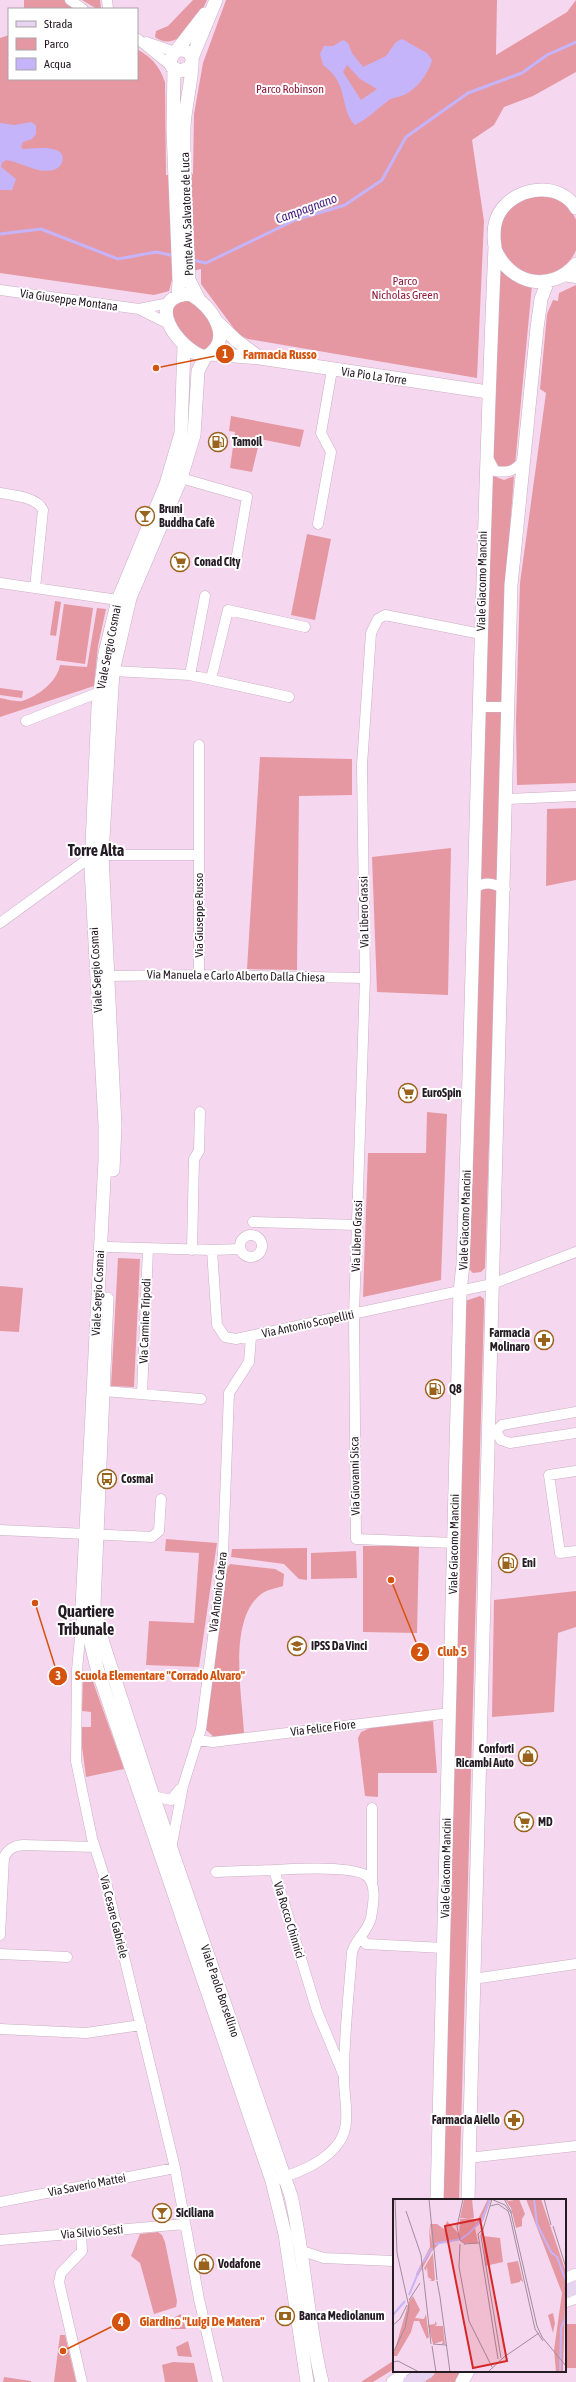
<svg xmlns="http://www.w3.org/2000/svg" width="576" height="2382" font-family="'Asap Condensed',sans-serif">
<rect width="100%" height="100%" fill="#f5d8ef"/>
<path fill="#e598a2" d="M24,0h40l10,9h-50z
M82,0h18l1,9h-4z
M193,0h14c-8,18 -29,54 -52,37l1,-6 12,-5z
M226,0h271l-1,55 71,-43 9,-12v72l-43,24 -29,11 -10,18 -22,15 12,81 -7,157 -229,-39 -10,-5 -37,-50v-15l-28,7 -4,15 -15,4 -154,-22v-235l9,-3v44h128v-30c15,9 22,16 28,33l1,93 27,-1 1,-60 9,-51z
M499 235a40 40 0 1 1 80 0a40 40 0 1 1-80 0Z
M497,264l35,21 -17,180c-8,2 -17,4 -23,-4z
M576,285v498l-59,2 -1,-63 4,-139 26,-190 -6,-4 7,-75 6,-14 5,1 1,-8z
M189,296l30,36 -14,23 -36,-33 2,-18z
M231,416l73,14 -4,17 -40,-8 -8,33 -22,-4 5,-36 -6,-1z
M491,475l13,5 10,-4 -6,79 -23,713 -4,4 -8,1 -5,-5z
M307,534l24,5 -16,81 -24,-5z
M55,601l6,1 -5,34 -6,-1z
M64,604l29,4 -8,56 -29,-4z
M97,608l9,1 -8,37 -4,40 -94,31v-19c6,1 16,4 22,3 16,-5 35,-19 38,-36l27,2z
M0,688l23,3 -1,7 -22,-3z
M260,757l92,2v36l-53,1 -2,174 -50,-1z
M576,808v72l-30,6 1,-77z
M451,848l-3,147 -71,-3 -5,-135z
M427,1112l20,2 -6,166 -78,17 5,-144h58z
M118,1258l22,1 -6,128 -23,-1z
M0,1286l23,2 -4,44 -19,-1z
M480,1296l4,3v9l-25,892h-19l25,-899z
M166,1539l51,4 -18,124 -53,-2 3,-44 45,2 5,-70 -34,-2z
M363,1546h56l-2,87 -54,-1z
M307,1548v32l-8,-1 -15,-15 -53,-7 1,-8z
M356,1551l1,27 -46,1v-26z
M230,1564l45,5 9,5 -1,12c-8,3 -16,3 -23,9 -32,27 -18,99 -16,138l-30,4 -8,-7v-5l20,-156z
M576,1591v36l-18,6 -4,79 -62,5 2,-117z
M87,1674l4,2 33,93 -38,8 -4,-30v-20h9v-15l-9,-1 1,-34z
M433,1721l4,52h-59v24l-13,-1 -7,-58 3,-6 9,-4z
M158,2232l4,3 3,7 12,59 -1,6 -22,7 -14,-51 -9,-7 9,-22z
M181,2314l5,15h-15l-2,-9z
M565,2324h11v44h-11z
M60,2335h5l11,47h-22z
M188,2341l4,16 -14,-1 -2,-9z
M393,2361l1,8 -21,13h-12z
M173,2362l21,1 4,19h-33l-3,-17z
M425,2371h36l-6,11h-29z
M4,2377l27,4v1h-28z"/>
<path fill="#c6b4fa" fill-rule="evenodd" d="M402,39l25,14 5,7c-3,13 -16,30 -28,35 -5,2 -10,2 -15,5 -12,9 -21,19 -34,25 -16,-16 -5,-41 -32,-60l-3,-11 4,-8h9l10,-6 5,3 4,10 11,14 23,-11 10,-14zM347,65l13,14 17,10 -16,11 -18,-28z
M31,122l5,3v9l-4,5 -9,3 -2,5 2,2c10,0 45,-6 39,13 -1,4 -5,7 -9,8 -17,4 -31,-8 -47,-10l-4,3 -1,4 15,12 -4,11h-12v-67l15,2z"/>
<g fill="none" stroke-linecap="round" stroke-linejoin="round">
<path stroke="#c6b4fa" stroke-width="3" d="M0,234l41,-5 77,30 38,-7 19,4
M192,260l14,3 89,-43 50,-15 37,-25 24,-43 62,-44 54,-20 25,-18 29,-13"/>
<defs>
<path id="minor" d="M70,0l13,9
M107,0l1,9
M138,39l33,27
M146,42l29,10
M563,276l13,2
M0,290l139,19 28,14
M139,309l30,-6
M487,456l8,15c14,2 19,0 29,-11
M181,478l66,19 -11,64
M0,493c12,2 37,4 43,17l-8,78
M318,524l13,-72 -10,-19 11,-63
M0,583l118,17
M113,671l77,4 99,22
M190,675l15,-79
M211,679l17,-69 77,17
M479,707h29
M26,721l74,-29
M507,799l69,-3
M102,855h97
M474,888c12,-7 19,-5 31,1
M0,923l92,-67
M199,975v-230
M101,976l98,-1 166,3
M253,1222l104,3
M240 1246a11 11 0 1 1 22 0a11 11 0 1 1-22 0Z
M109,1247l103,3 5,75 8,12 11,2 256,-55 84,-32
M192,1250l2,-91 5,-8 1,-39
M212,1250l28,-1
M104,1391l97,8
M142,1394l6,-145
M488,1431h8l6,-6 74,-13
M496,1431l5,9 9,3 66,-10
M576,1471l-27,4 11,78 16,-2
M0,1530l152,7 7,-6 2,-32
M454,1543l-98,-4 -2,-225 11,-336 -3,-213 9,-132 7,-14 7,-4 96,19
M82,1617l-5,53 -1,91 16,77 14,44 69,286 24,131 19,83
M197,1740l16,2 237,-29
M153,1796l18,4 9,-11
M171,1849l12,-63 18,-57 19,-145 3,-31 6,-160 20,-31 2,-25
M216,1872l58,-2
M372,1882v-74
M0,1935l4,-78c5,-9 10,-11 19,-12l72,2
M360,1937l6,7 78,4
M0,1954l67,3
M473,1979l103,-15
M0,2029l86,4 55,-8
M468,2158l108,-12
M278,2179c22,-7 48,-17 62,-38 12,-19 3,-45 4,-66 0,-41 5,-82 8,-123 4,-13 16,-21 19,-34 2,-12 6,-32 -3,-41 -12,-12 -76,-8 -94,-7l43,141 27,65
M0,2202l175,-34
M81,2233l1,18 -21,22 -2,9 23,100
M0,2240l185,-16
M302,2251l22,7 70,3"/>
<path id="tertiary" d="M177,50l28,-36
M192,58l24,-58
M192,62l-3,6 -9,3 -8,-4 -2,-7 5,-8c6,-4 15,-2 17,6 2,14 -8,52 -8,70 -1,50 3,101 5,152l9,18
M174,68l-1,61 6,152 -1,14
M495,249c15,35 55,45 81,15
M190,294c22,12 46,47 15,63 -28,-8 -63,-60 -15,-63z
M218,323l19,18 23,17
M184,346l-3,87 -15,51 -48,116 -13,53 -7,54 -7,162 14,256v35l-23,447 15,61 175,513 13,53 22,148
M211,354l49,4 228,34
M113,1170l2,-44 -13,-271 11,-184 17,-73 50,-117 14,-46 4,-64 7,-14
M107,1299l-13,306 9,38 50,153 138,400c14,61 16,125 31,186
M437,2200l23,-909 3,-26c12,-339 17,-679 32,-1018 -2,-13 -2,-27 7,-38 17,-23 58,-27 74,-1
M468,2200l43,-1615 26,-257 4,-29 7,-18
M565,2280l11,-5
M565,2301l11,-4
M393,2382l16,-11
M462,2382l6,-11"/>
<path id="secondary" d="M565,2292l11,-5"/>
</defs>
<use href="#minor" stroke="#caaec4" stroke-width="11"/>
<use href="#tertiary" stroke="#caaec4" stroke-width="14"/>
<use href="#secondary" stroke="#caaec4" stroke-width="15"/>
<use href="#minor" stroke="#fff" stroke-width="10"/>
<use href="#tertiary" stroke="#fff" stroke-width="13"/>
<use href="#secondary" stroke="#e7d4f0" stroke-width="14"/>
<defs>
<path id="secondary-bridge" d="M410,2382l18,-11"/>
</defs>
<use href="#secondary-bridge" stroke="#caaec4" stroke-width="15" stroke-linecap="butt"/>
<use href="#secondary-bridge" stroke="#e7d4f0" stroke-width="14"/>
</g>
<defs>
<symbol id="fuel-ring" viewBox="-11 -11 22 22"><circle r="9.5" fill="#fff" stroke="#99631c" stroke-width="1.5"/><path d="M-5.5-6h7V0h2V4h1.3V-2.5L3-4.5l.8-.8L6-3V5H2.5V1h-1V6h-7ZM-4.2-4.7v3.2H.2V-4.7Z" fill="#99631c"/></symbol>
<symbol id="bar-ring" viewBox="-11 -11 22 22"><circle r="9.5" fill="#fff" stroke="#99631c" stroke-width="1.5"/><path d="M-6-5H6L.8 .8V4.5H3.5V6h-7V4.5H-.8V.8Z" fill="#99631c"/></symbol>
<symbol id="supermarket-ring" viewBox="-11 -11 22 22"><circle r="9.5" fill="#fff" stroke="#99631c" stroke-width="1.5"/><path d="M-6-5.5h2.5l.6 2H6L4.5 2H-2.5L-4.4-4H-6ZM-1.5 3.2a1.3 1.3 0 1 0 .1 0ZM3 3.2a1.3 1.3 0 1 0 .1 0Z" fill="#99631c"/></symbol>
<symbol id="pharmacy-ring" viewBox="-11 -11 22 22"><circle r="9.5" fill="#fff" stroke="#99631c" stroke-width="1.5"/><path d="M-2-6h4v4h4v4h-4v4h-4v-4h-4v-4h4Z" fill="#99631c"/></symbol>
<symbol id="bus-ring" viewBox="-11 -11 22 22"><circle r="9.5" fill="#fff" stroke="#99631c" stroke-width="1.5"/><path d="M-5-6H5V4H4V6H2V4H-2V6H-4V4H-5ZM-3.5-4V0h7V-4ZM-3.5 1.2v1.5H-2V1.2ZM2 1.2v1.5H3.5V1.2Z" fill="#99631c"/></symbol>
<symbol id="school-ring" viewBox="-11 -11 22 22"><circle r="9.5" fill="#fff" stroke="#99631c" stroke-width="1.5"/><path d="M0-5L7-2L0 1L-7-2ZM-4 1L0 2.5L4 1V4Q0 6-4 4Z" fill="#99631c"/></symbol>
<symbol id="shop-ring" viewBox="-11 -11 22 22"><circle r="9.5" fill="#fff" stroke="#99631c" stroke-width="1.5"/><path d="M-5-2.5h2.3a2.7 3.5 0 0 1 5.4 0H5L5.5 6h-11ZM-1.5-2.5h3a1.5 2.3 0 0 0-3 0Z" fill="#99631c"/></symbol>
<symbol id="bank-ring" viewBox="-11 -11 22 22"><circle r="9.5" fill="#fff" stroke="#99631c" stroke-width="1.5"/><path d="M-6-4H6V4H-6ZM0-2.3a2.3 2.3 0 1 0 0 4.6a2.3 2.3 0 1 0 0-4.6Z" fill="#99631c"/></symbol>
</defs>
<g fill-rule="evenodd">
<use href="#fuel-ring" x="207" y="431" width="22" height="22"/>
<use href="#bar-ring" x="134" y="505" width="22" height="22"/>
<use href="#supermarket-ring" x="169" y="551" width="22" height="22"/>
<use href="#supermarket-ring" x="397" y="1082" width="22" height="22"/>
<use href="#pharmacy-ring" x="533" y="1329" width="22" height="22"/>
<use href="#fuel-ring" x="424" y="1378" width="22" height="22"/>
<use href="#bus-ring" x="96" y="1468" width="22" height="22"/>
<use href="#fuel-ring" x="497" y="1552" width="22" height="22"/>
<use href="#school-ring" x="286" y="1635" width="22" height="22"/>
<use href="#shop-ring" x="517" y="1745" width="22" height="22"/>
<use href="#supermarket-ring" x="513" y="1811" width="22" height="22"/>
<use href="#pharmacy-ring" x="503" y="2109" width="22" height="22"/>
<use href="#bar-ring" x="151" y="2202" width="22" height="22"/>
<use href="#shop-ring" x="193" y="2253" width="22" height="22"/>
<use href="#bank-ring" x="274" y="2305" width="22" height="22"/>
</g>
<g text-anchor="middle" stroke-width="4" stroke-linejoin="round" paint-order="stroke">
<g font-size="12" fill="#921b3b" stroke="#fff">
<text x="290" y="93">Parco Robinson</text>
<text x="405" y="285">Parco<tspan x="405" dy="14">Nicholas Green</tspan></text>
</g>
<g font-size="12" fill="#251b23" stroke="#fff">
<text transform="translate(187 214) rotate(-92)" y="4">Ponte Avv. Salvatore de Luca</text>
<text transform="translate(69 300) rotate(8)" y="4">Via Giuseppe Montana</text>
<text transform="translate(374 376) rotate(8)" y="4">Via Pio La Torre</text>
<text transform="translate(482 581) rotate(-89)" y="4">Viale Giacomo Mancini</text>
<text transform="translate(109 647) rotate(-79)" y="4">Viale Sergio Cosmai</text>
<text transform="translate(364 912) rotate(-91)" y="4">Via Libero Grassi</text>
<text transform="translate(199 915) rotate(-90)" y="4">Via Giuseppe Russo</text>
<text transform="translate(96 970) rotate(-93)" y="4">Viale Sergio Cosmai</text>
<text transform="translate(236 976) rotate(1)" y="4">Via Manuela e Carlo Alberto Dalla Chiesa</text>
<text transform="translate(465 1220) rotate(-88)" y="4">Viale Giacomo Mancini</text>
<text transform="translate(357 1236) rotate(-88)" y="4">Via Libero Grassi</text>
<text transform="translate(98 1293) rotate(-87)" y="4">Viale Sergio Cosmai</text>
<text transform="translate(145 1321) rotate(-88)" y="4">Via Carmine Tripodi</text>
<text transform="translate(308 1324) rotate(-12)" y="4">Via Antonio Scopelliti</text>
<text transform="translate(355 1476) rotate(-91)" y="4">Via Giovanni Sisca</text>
<text transform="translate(454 1544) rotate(-89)" y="4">Viale Giacomo Mancini</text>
<text transform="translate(218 1592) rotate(-83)" y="4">Via Antonio Catera</text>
<text transform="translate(323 1728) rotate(-7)" y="4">Via Felice Fiore</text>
<text transform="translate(446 1868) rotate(-89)" y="4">Viale Giacomo Mancini</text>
<text transform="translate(114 1917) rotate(76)" y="4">Via Cesare Gabriele</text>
<text transform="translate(289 1920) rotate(73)" y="4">Via Rocco Chinnici</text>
<text transform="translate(220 1991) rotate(71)" y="4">Viale Paolo Borsellino</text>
<text transform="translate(87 2185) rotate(-11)" y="4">Via Saverio Mattei</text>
<text transform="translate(92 2232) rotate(-5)" y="4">Via Silvio Sesti</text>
</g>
<g font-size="12" font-weight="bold" fill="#251b23" stroke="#fff" text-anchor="start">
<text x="232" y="446">Tamoil</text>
<text x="159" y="513">Bruni<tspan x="159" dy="14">Buddha Cafè</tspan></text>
<text x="194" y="566">Conad City</text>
<text x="422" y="1097">EuroSpin</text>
<text x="530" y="1337" text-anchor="end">Farmacia<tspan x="530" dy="14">Molinaro</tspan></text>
<text x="449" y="1393">Q8</text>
<text x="121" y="1483">Cosmai</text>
<text x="522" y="1567">Eni</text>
<text x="311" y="1650">IPSS Da Vinci</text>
<text x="514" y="1753" text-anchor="end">Conforti<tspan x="514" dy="14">Ricambi Auto</tspan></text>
<text x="538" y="1826">MD</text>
<text x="500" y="2124" text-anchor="end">Farmacia Aiello</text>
<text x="176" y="2217">Siciliana</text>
<text x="218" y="2268">Vodafone</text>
<text x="299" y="2320">Banca Mediolanum</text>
</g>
<g font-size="13" font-style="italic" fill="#461e80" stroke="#fff">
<text transform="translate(306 208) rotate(-20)" y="5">Campagnano</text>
</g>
<g font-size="16" font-weight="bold" fill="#251b23" stroke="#fff">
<text x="96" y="856">Torre Alta</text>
<text x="86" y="1617">Quartiere<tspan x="86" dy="18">Tribunale</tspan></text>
</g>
</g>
<g transform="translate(393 2199)">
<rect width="173" height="173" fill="#f5d8ef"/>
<path d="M71,0h8l2,19 -5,1h6l1,4 12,-24h3l-8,22 -8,7 3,15h-14l-5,-3 -19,3 -8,8 -14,25 -2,-2 14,-27 -1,-21 3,17 -2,-19h7l7,5 3,-8 12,13 1,-15h9l-9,-1zM112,0l4,2 10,-2 6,15 -3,5v7l-6,2 -5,-20zM133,0h15l25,73 -3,100h-7l-2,-22 8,-57zM90,37l17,2 3,24 -18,4zM40,54l2,26 -1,2h-5l3,-1 -4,-3v2l-1,-13 -1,5 -2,-3zM125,62l5,21 -3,-2v2l-9,2 -4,-21zM20,97l7,14 -5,8 9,1 2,-5 3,23 -2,2 -8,-18h-5l-3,11 -14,24h-4l16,-55zM160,114l2,10 -2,10 -5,-18zM42,122l2,3 -2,2h8l2,18h-3l1,-3 -10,3 -5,-19 7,-1z" fill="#e598a2"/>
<path fill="none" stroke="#c6b4fa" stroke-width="2" d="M141,0l3,25 14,28 6,5 9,24M42,45l26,-5 7,-5 14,-14 8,-21M30,63l9,-14M16,96l12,-29M0,116l12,-14M167,173l1,-44 5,-11"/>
<path fill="none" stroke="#a28c9d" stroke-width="1" d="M36,0l8,81M70,0l-6,28 3,13 5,4M98,0l14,6 6,8 26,113 5,11 24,29M111,0l8,14M151,0l7,26M97,7l8,-2 10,7 2,6M13,12l15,44 10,89M117,18l25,112 8,12M160,27l13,42M90,30l-5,5 20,125M88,37l20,122M88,37l11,-37M67,45l-1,23 10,54 23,46M71,45l15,-1M44,82l3,16M47,98l10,75M16,101l11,-17M0,126l7,-6 7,-14M173,138v20M40,145l13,1M39,147l4,26M0,154l12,-25 4,-21 -12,-54 -2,-54M0,163l5,-1 21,11M95,173l16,-15 35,-24"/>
<path fill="#d62828" fill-opacity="0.15" stroke="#d62828" stroke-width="2" d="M87,20l27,142 -34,7 -28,-142z"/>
<rect width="173" height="173" fill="none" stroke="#251b23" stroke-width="2"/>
</g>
<path fill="none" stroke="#d4530e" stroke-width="1.5" d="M156 368L225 354M391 1580L420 1652M35 1603L58 1676M63 2351L121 2322"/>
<g fill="#d4530e" stroke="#fff" stroke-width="1.5">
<circle cx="156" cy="368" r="4"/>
<circle cx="391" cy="1580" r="4"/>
<circle cx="35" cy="1603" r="4"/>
<circle cx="63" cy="2351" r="4"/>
<circle cx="225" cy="354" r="10"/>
<circle cx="420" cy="1652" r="10"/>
<circle cx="58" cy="1676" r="10"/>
<circle cx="121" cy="2322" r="10"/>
</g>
<g font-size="12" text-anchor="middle" font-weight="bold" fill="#fff">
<text x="225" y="358">1</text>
<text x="420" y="1656">2</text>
<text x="58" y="1680">3</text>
<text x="121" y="2326">4</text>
</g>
<g font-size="13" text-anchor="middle" font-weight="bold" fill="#d4530e" stroke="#fff" stroke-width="4" stroke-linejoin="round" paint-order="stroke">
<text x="280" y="359">Farmacia Russo</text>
<text x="452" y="1656">Club 5</text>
<text x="160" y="1680">Scuola Elementare "Corrado Alvaro"</text>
<text x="202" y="2326">Giardino "Luigi De Matera"</text>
</g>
<rect x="8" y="8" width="130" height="72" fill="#ffffff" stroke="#a8a4a7"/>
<rect x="16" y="21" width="20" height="6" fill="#e7d4f0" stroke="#a8a4a7"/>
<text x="44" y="28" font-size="12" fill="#251b23">Strada</text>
<rect x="16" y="38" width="20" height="12" fill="#e598a2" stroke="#a8a4a7"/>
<text x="44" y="48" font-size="12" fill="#251b23">Parco</text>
<rect x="16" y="58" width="20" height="12" fill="#c6b4fa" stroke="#a8a4a7"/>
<text x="44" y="68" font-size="12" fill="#251b23">Acqua</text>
</svg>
